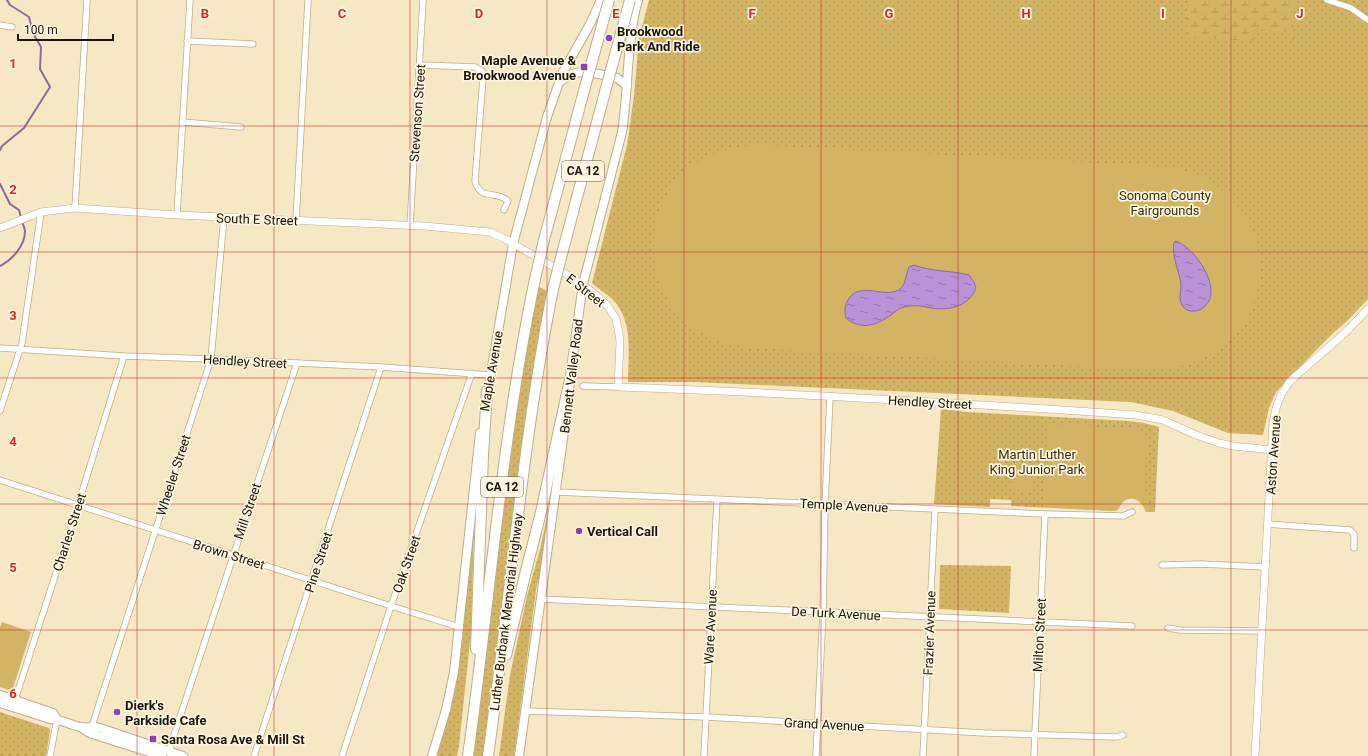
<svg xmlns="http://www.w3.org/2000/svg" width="1368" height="756" font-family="Roboto,sans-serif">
<defs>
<pattern id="grass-dots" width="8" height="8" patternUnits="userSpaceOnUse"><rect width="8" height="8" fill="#d3b465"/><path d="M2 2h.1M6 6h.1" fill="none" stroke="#b59a56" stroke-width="1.8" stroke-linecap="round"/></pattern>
<pattern id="wetland-marsh" width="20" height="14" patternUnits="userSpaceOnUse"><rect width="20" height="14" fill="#d3b465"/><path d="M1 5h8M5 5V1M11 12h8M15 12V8" fill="none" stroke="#b59a56"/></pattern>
<pattern id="water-ripples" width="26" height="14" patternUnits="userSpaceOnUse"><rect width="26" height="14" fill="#ba92d8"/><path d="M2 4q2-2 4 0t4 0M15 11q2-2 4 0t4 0" fill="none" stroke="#9676ad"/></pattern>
</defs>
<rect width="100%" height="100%" fill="#f6e8c4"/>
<path fill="url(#grass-dots)" d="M649,0h719v299l-19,20 -21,19 -52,54 -7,16 -6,27 -35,-2 -55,-22 -42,-9 -437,-20h-66c0,-25 5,-54 -10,-76 -6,-9 -18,-16 -26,-23l35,-138 7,-49 5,-58z
M538,286l10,6 -22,120 -43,344h-10c20,-157 34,-315 65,-470z
M941,409l26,3 161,9 16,2 15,4 -4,85h-9c-3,-9 -12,-18 -22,-11 -4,3 -4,8 -9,10l-104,-5v-6l-21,-1v8l-56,-3z
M475,497l-4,135 -12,114 -2,10h-20l12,-44 8,-35z
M546,522h1l-7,51 -4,17 -22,166h-15l11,-81 17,-79 13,-47z
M940,565l71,1 -2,47 -70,-4z
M0,712l49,16 1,3 -4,25h-46z"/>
<path fill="url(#wetland-marsh)" d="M1188,0h105l2,4 -2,38 -4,-1 1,-9 -36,-3 -1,12 -67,-3z"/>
<path fill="#d3b465" d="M758,145l395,21c14,2 29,3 42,8 75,30 88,131 21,177 -21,14 -45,18 -70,19l-395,-22c-18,-3 -35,-7 -52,-17 -56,-34 -61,-122 -9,-163 20,-16 42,-21 68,-23z
M1071,424c12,0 22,3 33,5 16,1 37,-9 43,13 3,11 -5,23 -4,34 0,12 8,24 7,36h-4c-2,-10 -13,-18 -22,-11 -4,3 -4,8 -9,10l-71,-4 4,-82 8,1z
M1011,465l23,1 -1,25 -23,-1z
M2,622l29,10 -19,59 -12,-4v-60z"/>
<path fill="url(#water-ripples)" stroke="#8a6c9a" d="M1175,241c19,5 50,49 29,66 -4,3 -6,4 -11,4 -6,0 -9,-2 -12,-8 -3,-8 2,-16 -1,-24 -2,-9 -10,-31 -5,-38z
M914,265c18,7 36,5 55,10l5,7 2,6c-7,18 -26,23 -44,20 -4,0 -8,-2 -12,-2 -5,-1 -14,0 -19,2 -3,1 -7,5 -10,7 -14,10 -30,16 -45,3 -2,-7 -1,-13 2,-18 12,-21 39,1 53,-12 5,-5 5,-15 8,-21z"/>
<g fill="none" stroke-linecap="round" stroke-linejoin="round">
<path stroke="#8a6c9a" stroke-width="2" d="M0,150l2,-4 22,-18 26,-41 -10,-18 1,-22 -8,-14 -4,-16 -19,-12 -3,-5
M0,184l10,20 9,6 2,8
M0,266c12,-6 25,-20 25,-35 0,-3 -2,-6 -3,-9"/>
<defs>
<path id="minor" d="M1327,0l24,8 17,12
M0,25l12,2
M187,41l66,3
M420,65l55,2 7,4 1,7 -8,103c6,21 20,8 33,20l-4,9
M182,122l59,5
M75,208l12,-208
M177,215l13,-215
M296,221l12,-221
M410,226l13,-226
M0,348l124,8 87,3 170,8 109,8
M583,386l35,1
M0,411l22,-68 19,-131
M0,480l391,126 68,21
M556,492l489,22 78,2 9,-4
M1268,524l82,6 4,4v14
M1162,565l39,-1 64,3
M540,599l592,27
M1168,628l12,2 82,1
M14,703l64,-198 46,-149
M525,711l181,6 278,16 132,4 7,-2
M92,726l119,-367 13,-142
M50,756l7,-37
M170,756l1,-12 126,-381
M254,756l127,-389
M342,756l49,-150 81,-233
M704,756l13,-257
M816,756l7,-144 2,-107 5,-109
M923,756l12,-246
M1034,756l11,-242"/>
<path id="tertiary" d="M0,228l41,-16 34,-4 102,7 247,11 66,6 17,8 66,38 18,13 15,13 10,15 3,15 1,8 -2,45c173,6 345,16 518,28l27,5 33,15 23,8 14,3 39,4
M1255,756l18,-333 3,-15 5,-13 9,-14 56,-49 22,-23"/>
<path id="secondary" d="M559,82l13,-8 13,-3 32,7 10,8
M568,390l15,-106 39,-152c7,-44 4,-89 16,-132
M487,396l26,-152 34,-127 15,-43 28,-50 11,-24
M0,695l53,18 4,6
M0,703l50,16c11,0 20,6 31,8 7,1 12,-1 19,1l83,28
M81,727l5,4 6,3 70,22
M432,756l14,-46 8,-38 26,-239
M519,756l47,-339"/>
<path id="motorway" d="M544,240l41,-153
M563,250l42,-158
M476,649l7,-194 4,-64
M506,655l20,-84 15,-59 28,-128
M468,756c22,-159 34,-320 67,-477
M488,756c22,-156 34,-313 65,-467"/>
</defs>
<use href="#minor" stroke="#bcae8c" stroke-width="7"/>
<use href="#tertiary" stroke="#bcae8c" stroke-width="8"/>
<use href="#secondary" stroke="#bcae8c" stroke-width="10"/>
<use href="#motorway" stroke="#bcae8c" stroke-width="12"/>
<use href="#minor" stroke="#fff" stroke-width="5.5"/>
<use href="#tertiary" stroke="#fff" stroke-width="7"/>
<use href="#secondary" stroke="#fff" stroke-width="8"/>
<use href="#motorway" stroke="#fff" stroke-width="10"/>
<defs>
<path id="motorway-bridge" d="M585,87l24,-87
M605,92l25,-92
M535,279l9,-39
M553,289l10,-39"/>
</defs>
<use href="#motorway-bridge" stroke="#bcae8c" stroke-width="12" stroke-linecap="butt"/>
<use href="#motorway-bridge" stroke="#fff" stroke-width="10"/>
</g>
<path fill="none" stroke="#d62828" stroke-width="1" stroke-opacity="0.55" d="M137,0v756M274,0v756M410,0v756M547,0v756M684,0v756M821,0v756M958,0v756M1094,0v756M1231,0v756M0,126h1368M0,252h1368M0,378h1368M0,504h1368M0,630h1368"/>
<g fill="#8a43b5" stroke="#fef5e0" stroke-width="1.5">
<circle cx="609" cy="38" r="4"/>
<rect x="580" y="63" width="8" height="8" rx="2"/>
<circle cx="579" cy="531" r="4"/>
<circle cx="117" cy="712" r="4"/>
<rect x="149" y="735" width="8" height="8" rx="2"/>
</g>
<g text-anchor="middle" stroke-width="3.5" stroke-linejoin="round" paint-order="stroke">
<g fill="#fef5e0" stroke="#5e5849" stroke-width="1">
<rect x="562" y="161" width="42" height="20" rx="3"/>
<rect x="481" y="477" width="42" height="20" rx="3"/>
</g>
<g font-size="12" font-weight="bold" fill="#1a1508">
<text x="583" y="175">CA 12</text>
<text x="502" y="491">CA 12</text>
</g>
<g font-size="13" font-weight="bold" fill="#1a1508" stroke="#fef5e0" text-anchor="start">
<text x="617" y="36">Brookwood<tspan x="617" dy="15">Park And Ride</tspan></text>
<text x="576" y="65" text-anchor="end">Maple Avenue &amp;<tspan x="576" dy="15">Brookwood Avenue</tspan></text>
<text x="587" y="536">Vertical Call</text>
<text x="125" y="710">Dierk's<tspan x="125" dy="15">Parkside Cafe</tspan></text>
<text x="161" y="744">Santa Rosa Ave &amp; Mill St</text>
</g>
<g font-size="13" fill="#1a1508" stroke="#fef5e0">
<text transform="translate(417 113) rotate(-86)" y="5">Stevenson Street</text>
<text transform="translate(257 219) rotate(2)" y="5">South E Street</text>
<text transform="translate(586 290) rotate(38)" y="5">E Street</text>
<text transform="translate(245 361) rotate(3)" y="5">Hendley Street</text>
<text transform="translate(491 371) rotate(-80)" y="5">Maple Avenue</text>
<text transform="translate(571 376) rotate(-83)" y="5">Bennett Valley Road</text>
<text transform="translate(930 402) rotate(3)" y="5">Hendley Street</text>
<text transform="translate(1273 455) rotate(-86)" y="5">Aston Avenue</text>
<text transform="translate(173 475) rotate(-72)" y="5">Wheeler Street</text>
<text transform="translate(844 505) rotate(3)" y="5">Temple Avenue</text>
<text transform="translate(247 511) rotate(-71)" y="5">Mill Street</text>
<text transform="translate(69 532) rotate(-72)" y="5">Charles Street</text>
<text transform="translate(229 554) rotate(17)" y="5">Brown Street</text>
<text transform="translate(318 562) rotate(-72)" y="5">Pine Street</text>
<text transform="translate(406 564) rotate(-71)" y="5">Oak Street</text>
<text transform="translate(506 612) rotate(-83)" y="5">Luther Burbank Memorial Highway</text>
<text transform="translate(836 613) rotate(3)" y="5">De Turk Avenue</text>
<text transform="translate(710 627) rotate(-87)" y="5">Ware Avenue</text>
<text transform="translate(929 633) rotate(-88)" y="5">Frazier Avenue</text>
<text transform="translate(1039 635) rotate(-87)" y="5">Milton Street</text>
<text transform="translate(824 724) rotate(3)" y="5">Grand Avenue</text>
</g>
<g font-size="13" fill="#3c2f09" stroke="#fef5e0">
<text x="1165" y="200">Sonoma County<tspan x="1165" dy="15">Fairgrounds</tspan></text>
<text x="1037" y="459">Martin Luther<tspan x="1037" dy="15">King Junior Park</tspan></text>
</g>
</g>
<g font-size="13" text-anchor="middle" font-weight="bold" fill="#d62828" stroke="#fef5e0" stroke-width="3.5" stroke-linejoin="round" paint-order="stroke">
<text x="205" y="18">B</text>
<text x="342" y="18">C</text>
<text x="479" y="18">D</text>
<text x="616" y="18">E</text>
<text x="752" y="18">F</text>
<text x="889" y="18">G</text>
<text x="1026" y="18">H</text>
<text x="1163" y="18">I</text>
<text x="1300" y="18">J</text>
<text x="13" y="68">1</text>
<text x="13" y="194">2</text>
<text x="13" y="320">3</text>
<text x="13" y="446">4</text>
<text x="13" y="572">5</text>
<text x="13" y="698">6</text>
</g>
<path d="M18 34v6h95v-6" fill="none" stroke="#1a1508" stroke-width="2"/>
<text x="24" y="34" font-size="12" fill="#1a1508" stroke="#fef5e0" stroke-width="3" paint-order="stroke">100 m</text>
</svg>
